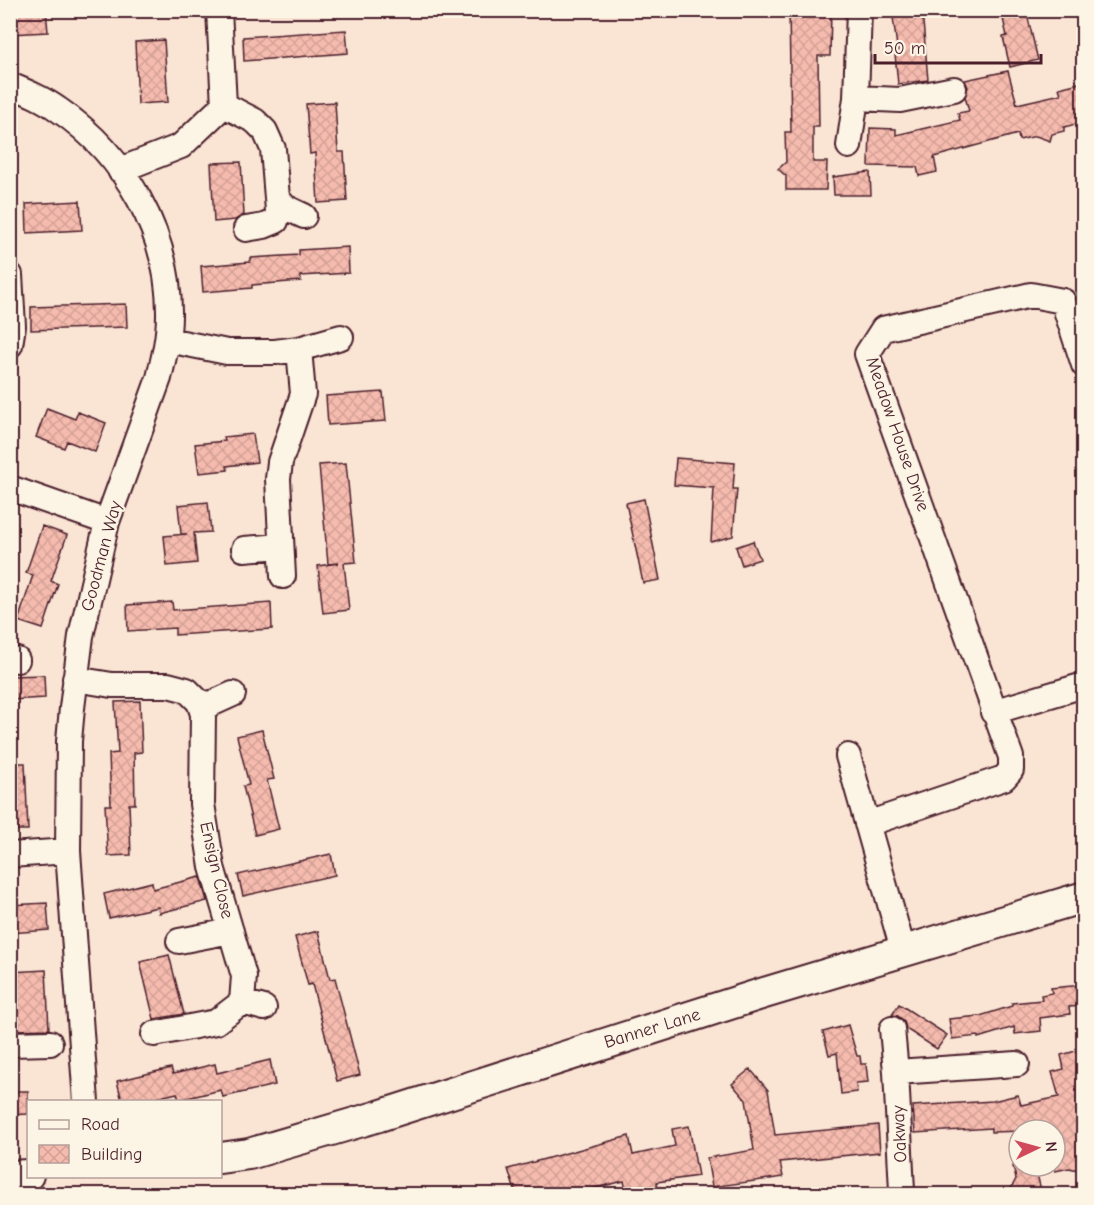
<svg xmlns="http://www.w3.org/2000/svg" width="1094" height="1205" font-family="'Comic Neue',sans-serif">
<defs>
<pattern id="building-cross-hatch" width="8" height="8" patternUnits="userSpaceOnUse" patternTransform="scale(1.5)"><rect width="8" height="8" fill="#f5bbae"/><path d="M0 0l8 8M0 8l8-8" fill="none" stroke="#d4a096"/></pattern>
</defs>
<rect width="100%" height="100%" fill="#fae4d4"/>
<filter id="ink" filterUnits="userSpaceOnUse"><feTurbulence type="fractalNoise" baseFrequency=".0167" numOctaves="2"/><feDisplacementMap in="SourceGraphic" scale="12" xChannelSelector="R" yChannelSelector="G"/><feConvolveMatrix kernelMatrix="1 2 1 2 8 2 1 2 1" color-interpolation-filters="sRGB"/></filter>
<g filter="url(#ink)">
<path fill="url(#building-cross-hatch)" stroke="#4a1f2b" stroke-width="1.5" d="M10,10h36l2,22 -38,2z
M789,10h42l-1,46h-12l1,71h-6v35h14l-1,28h-40v-14l-8,-7 8,-7 -1,-30h6z
M892,10h30l6,70 -30,4 -3,-30h3z
M1001,10h25l12,50 -28,7 -7,-30 4,-1z
M346,30l2,23 -104,8 -1,-24z
M164,40l4,62 -30,2 -3,-62z
M1008,71l9,33 44,-10 -2,-6 24,-6v32l-5,1 2,8 -16,4v4l-12,3 -2,7 -14,-5 -17,4 -1,-6 -84,23 3,15 -18,4 -2,-9 -48,-1 1,-38 26,1v6l64,-15 -2,-7 11,-2 -4,-14 3,-10 -3,-7z
M335,102l3,50h6l3,49 -29,2 -3,-50 -5,1 -4,-50z
M241,162l3,53 -9,5 -21,2 -3,-59z
M870,172l1,23h-37l-1,-18z
M80,201l2,29 -55,3 -1,-29z
M348,247l1,26 -49,3 1,5 -49,4v3l-49,4 -2,-26 49,-4v-4l49,-3v-5z
M126,304l1,23 -96,3v-23z
M383,392l3,29 -58,4 -2,-29z
M47,408l28,11 3,-7 28,11 -11,29 -28,-11 -3,7 -28,-11z
M253,434l4,28 -30,4 1,4 -29,3 -4,-29 30,-3 -1,-4z
M676,458l59,5 -2,26h4l-4,47 -22,6 3,-54 -40,-3z
M346,463l10,99 -12,1 5,47 -26,3 -5,-47 21,-3 -11,1 -9,-99z
M644,499l16,81 -17,3 -17,-80z
M208,502l3,30 -17,1 3,30 -30,3 -3,-30 23,-2h-6l-3,-29z
M42,526l25,9 -16,46 7,3 -15,45 -25,-8 15,-46 -7,-2z
M753,541l7,18 -18,6 -6,-18z
M172,602l1,8 98,-7 1,26 -97,6v-7l-47,3 -1,-26z
M44,675l1,23 -35,2v-24z
M140,701l2,51 -8,1 1,51h-6l2,51 -23,1 -3,-51h6l-2,-51 9,-1 -3,-51z
M262,730l12,49 -7,1 12,49 -24,6 -12,-49 6,-1 -12,-49z
M10,763h15l3,67h-18z
M331,854l4,21 -92,21 -5,-21z
M200,877l7,24 -48,12 -1,-6 -49,11 -5,-24 48,-12 1,7z
M47,903l2,27 -39,3v-28z
M318,931l12,48 5,-1 25,97 -23,6 -25,-97 -4,1 -13,-48z
M169,955l15,59 -30,5 -14,-57z
M46,970l3,59 -36,1 -3,-58z
M1083,985v21l-14,1 1,7 -30,4 1,13 -26,3 -1,-7 -36,11v-2l-26,3 -3,-20 31,-3 32,-10v-3l30,-3 -1,-5 11,-2 -1,-5z
M899,1004l48,31 -10,14 -31,-20 -2,-8 -6,-5 -6,-1z
M848,1025l9,31h3l1,8h5l2,18 -12,1 1,9 -16,2 -4,-41 -8,2 -6,-23z
M1083,1049v122l-14,-3 -14,3v-41l-64,2v-4l-76,5 -2,-27 80,-5 25,-6 3,10 38,-8 -7,-25 12,-3 -3,-14z
M270,1060l5,25 -52,12 -2,-7 -42,10 -2,-7 -33,8h-22l-5,-20 54,-13 2,6 42,-10 2,9z
M750,1069l18,21 7,45 103,-10 2,27 -100,10 3,15 -71,10 -5,-29 47,-8 -8,-50 -14,-16z
M10,1091h18v23l-18,1z
M689,1126l9,50 -41,6 1,8 -18,4 -2,-7 -12,3 -2,-9 -53,13h-55l-8,-25 121,-33 4,19 42,-9 -3,-17z
M1013,1166h22l7,28h-34l8,-15z"/>
<g fill="none" stroke-linecap="round" stroke-linejoin="round">
<defs>
<path id="minor" d="M859,10l-3,88 44,2 54,-11
M10,85c17,7 34,14 49,25 66,45 111,124 110,205 0,22 -5,42 -10,63l-52,144 -26,114 -9,72 -3,33 -1,110 18,251
M224,105l31,16 10,10 8,18 4,49 8,9 19,9
M849,146l7,-48
M120,170l61,-24 43,-41 -5,-95
M246,229l18,-3 12,-5 2,-10 -1,-13
M10,275l3,51 -3,19
M168,340l59,12h48l24,-3 4,45 -23,68 -2,17 5,97
M299,349l42,-12
M10,488l97,34
M244,549l37,-3
M10,658l7,2
M75,679l37,6h56l19,5 12,12 12,2 22,-10
M199,702l4,12 -1,90 10,63 32,109 -2,26 22,6
M993,712l91,-27
M848,756l55,194
M867,824l137,-46 7,-8v-13l-144,-403 16,-25 148,-34 32,6 21,64
M10,855l58,-4
M179,941l52,-10
M892,1029l4,43
M154,1034l62,-12 26,-20
M10,1044l40,-1
M900,1194l2,-3 -6,-119 121,-8"/>
<path id="tertiary" d="M220,1158l29,-4 130,-38 382,-122 323,-97
M10,1176l18,-1"/>
</defs>
<use href="#minor" stroke="#4a1f2b" stroke-width="28"/>
<use href="#tertiary" stroke="#4a1f2b" stroke-width="34"/>
<use href="#minor" stroke="#fcf5e5" stroke-width="24"/>
<use href="#tertiary" stroke="#fcf5e5" stroke-width="30"/>
</g>
</g>
<g text-anchor="middle" stroke-width="4.5" stroke-linejoin="round" paint-order="stroke">
<g font-size="18" fill="#4a1f2b" stroke="#fcf5e5">
<text transform="translate(898 434) rotate(71)" y="6">Meadow House Drive</text>
<text transform="translate(101 556) rotate(-75)" y="6">Goodman Way</text>
<text transform="translate(217 870) rotate(77)" y="6">Ensign Close</text>
<text transform="translate(652 1028) rotate(-17)" y="6">Banner Lane</text>
<text transform="translate(899 1134) rotate(-93)" y="6">Oakway</text>
</g>
</g>
<rect width="1094" height="1205" fill="none" stroke="#fcf5e5" stroke-width="36"/>
<rect x="18" y="18" width="1058" height="1169" fill="none" stroke="#4a1f2b" stroke-width="2" filter="url(#ink)"/>
<rect x="27" y="1100" width="195" height="78" fill="#fcf5e5" stroke="#b59f9b" stroke-width="1.5"/>
<rect x="39" y="1120" width="30" height="9" fill="#fcf5e5" stroke="#b59f9b" stroke-width="1.5"/>
<text x="81" y="1130" font-size="18" fill="#4a1f2b">Road</text>
<rect x="39" y="1145" width="30" height="18" fill="url(#building-cross-hatch)" stroke="#b59f9b" stroke-width="1.5"/>
<text x="81" y="1160" font-size="18" fill="#4a1f2b">Building</text>
<g transform="translate(1037 1148) rotate(85)"><circle r="28" fill="#fcf5e5" stroke="#b59f9b" stroke-width="1.5"/>
<path d="M0-4.5L10 22L0 15L-10 22Z" fill="#d1495b"/>
<text y="-9" font-size="16" font-weight="bold" text-anchor="middle" fill="#4a1f2b">N</text>
</g>
<path d="M875 54v9h166v-9" fill="none" stroke="#4a1f2b" stroke-width="3"/>
<text x="884" y="54" font-size="18" fill="#4a1f2b" stroke="#fcf5e5" stroke-width="4.5" paint-order="stroke">50 m</text>
</svg>
